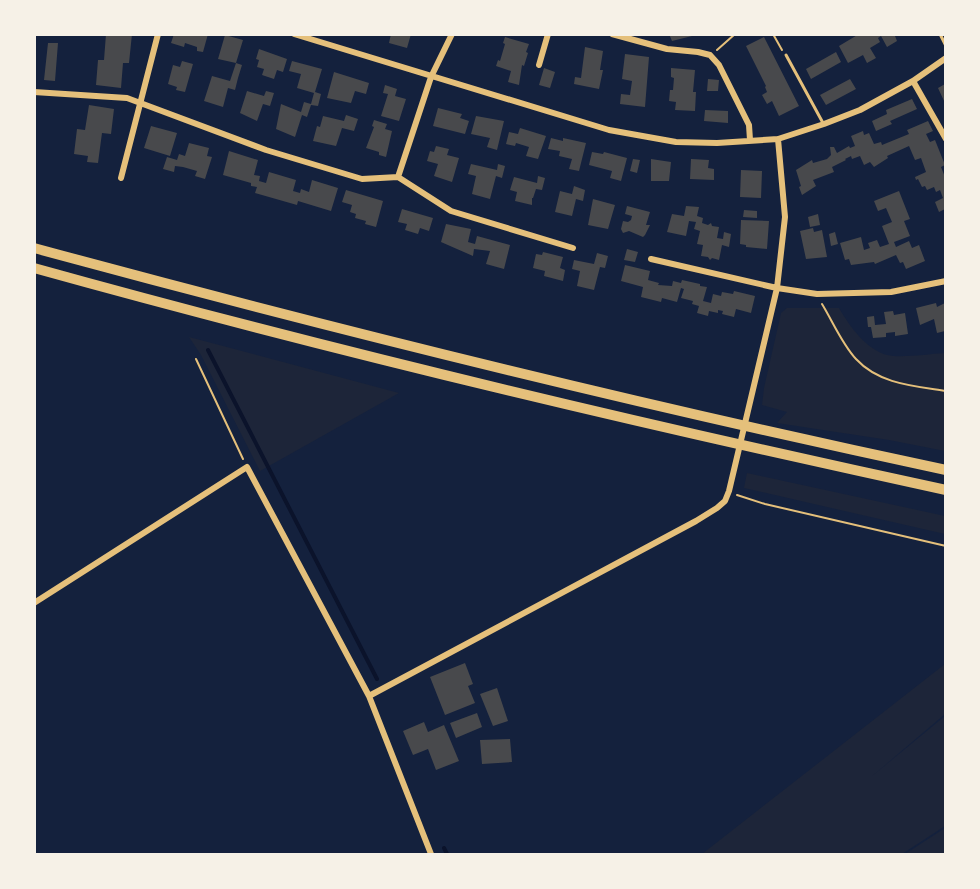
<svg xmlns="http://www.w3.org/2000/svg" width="980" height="889" font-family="Barlow,sans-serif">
<rect width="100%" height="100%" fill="#14213d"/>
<path fill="#1d2539" d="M787,308h52c11,19 30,46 54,48 17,1 36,-2 52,-3v98l-56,-11 -112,-17 10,-11 -25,-7 2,-17 17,-75z
M189,337l210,56 -139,78 -59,-116z
M747,473l198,43v18l-201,-46z
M945,664v50l-74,63 74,-61v110l-43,28h-200z
M945,828v26h-40z"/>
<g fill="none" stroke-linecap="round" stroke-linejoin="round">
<path stroke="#0b132b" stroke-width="4" d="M208,350l169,329
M444,848l3,6"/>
</g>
<path fill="#48494c" d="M106,34h26l-3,29h-6l-2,25 -25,-3 2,-25h6z
M174,34h34l-5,18 -6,-1v-4l-12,-4 -1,4 -13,-4z
M391,34h20l-4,14 -18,-5z
M669,34h27v1l-24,6z
M859,34h39l-3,2 2,5 -10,6 -6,-11 -3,2 2,4 -10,6 6,10 -9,5 -4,-8 -15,8 -9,-17z
M225,35l18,5 -7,23 -18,-4z
M505,37l24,7 -3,8 2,1 -4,13 -2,-1 -3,20 -11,-3 3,-11 -15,-5 2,-6 2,1 5,-17 -2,-1z
M764,37l35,69 -20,10 -7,-15 -5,3 -5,-9 5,-3 -2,-5 1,-1 -20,-40z
M48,43h10l-3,38 -11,-1z
M585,47l18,4 -3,19h3l-4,19 -25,-5 1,-7 6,1z
M259,49l28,10 -4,13 -6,-2 -3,9 -12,-4 2,-6 -7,-2 2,-7 -3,-1z
M836,52l5,10 -30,17 -5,-10z
M625,54l24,3 -4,50 -25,-3 1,-10 9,1 2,-14 -10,-2z
M182,61l11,3 -8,28 -9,-2 1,-3 -9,-3 5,-19 7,2z
M292,61l30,8 -7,23 6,2 -3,12 -7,-1 -4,12 -5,-2 -7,22 -19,-8 5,-25 20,8 3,-10 7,2 3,-11 -17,-5 4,-14 -12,-3z
M236,63l6,2 -4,13 -3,12 -7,-2 -5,19 -19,-6 8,-25 18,5z
M544,68l11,4 -5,16 -11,-3z
M671,68l24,2 -2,22h3l-1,19 -20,-1 1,-8 -7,-1 1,-11h3l1,-12 -3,-1z
M334,72l35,11 -3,11 -11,-3 -4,12 -24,-5z
M708,79l11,1 -1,11h-11z
M850,79l6,10 -30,16 -6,-10z
M945,84v19l-7,-15z
M385,85l12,4 -2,7 11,3 -7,22 -18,-5 7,-22 -5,-1z
M247,91l17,5 2,-5 8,2 -4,13 -7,-2 -6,17 -17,-8z
M912,99l5,10 -27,12 2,3 -16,7 -4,-10 15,-7 -1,-4z
M89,105l25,4 -3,25 -9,-1 -4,30 -11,-1 1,-6 -14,-2 3,-25 8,1z
M438,108l24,6 -2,4 9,3 -4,13 -32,-8z
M705,110l23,1v12l-24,-2z
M346,115l12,4 -4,12 -12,-3 -6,18 -23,-5 4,-15 3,1 3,-11 21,5z
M476,116l28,5 -7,29 -10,-3 3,-9 -19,-4z
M374,120l13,4 -2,5 7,2 -6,26 -7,-2v-3l-13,-4 8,-21 -2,-1z
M928,121l5,10 -7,3 4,8 5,-2 10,25 -4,2 4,10v32l-6,3 -4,-10 8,-4 -3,-8 -4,2 -2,-5 -7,3 -2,-4 -3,1 -4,-8 -2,1 -1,-3 11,-5 -5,-14 -6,2 -6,-14 -22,10 1,2 -14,9 -4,-5 -6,3 -4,-9 -8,3 -1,-3 -6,3 1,1 -14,7 2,5 -21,8 3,6 -14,9 -3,-8 2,-1 -5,-16 16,-10 1,3 14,-4 4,-4 -1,-8h4l3,6 12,-7 1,2 5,-2 -4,-10 12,-5 1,4 5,-2 5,11 7,-2 1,3 27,-11 -2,-4z
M151,126l26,7 -7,23 -26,-8z
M520,128l26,8 -8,23 -12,-3 3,-9 -13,-4 -1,3 -9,-2 3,-12 9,2z
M551,138l12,3v-3l23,5 -7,28 -10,-2 3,-10 -13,-3 1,-5 -12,-2z
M189,143l20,5 -2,8 5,1 -7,22 -10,-3 2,-5 -14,-4 -8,-1 -1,6 -11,-3 4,-12 10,3 2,-6 6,2z
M436,146l13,3 -2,6 12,3 -7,24 -18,-6 4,-12 -11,-3 3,-10 4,1z
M229,151l29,9 -4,15 6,1 -1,5 7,2 3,-11 27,8 -3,11 7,2 1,-4 8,3 3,-12 26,8 -7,23 -33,-10 -1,4 -42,-12 2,-6 -6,-1v-3l-28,-8z
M592,152l11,2 1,-2 23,6 -6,23 -11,-3 2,-7 -23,-6z
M633,159l7,1 -3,13 -7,-2z
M651,159l20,3 -2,19h-18z
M691,159l18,1 -1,8 6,1v11l-24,-1z
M471,164l26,6 1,-6 7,2 -3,12 -6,-2 -6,23 -18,-5 4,-18 -8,-2z
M741,170l21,1 -1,27 -21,-1z
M538,176l7,2 -3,12 -6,-1 -3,9h-1v7l-17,-4 2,-9 -7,-2 4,-13 23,6z
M574,186l11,4 -2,11 -7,-2 -4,17 -17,-4 5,-21 12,3z
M346,190l37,11 -7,26 -11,-3 1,-3 -11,-3 1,-4 -6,-2 2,-7 -10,-3z
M899,191l11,28 -6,2 6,15 -16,6 2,5 13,-6 3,7 7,-3 6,16 -19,8 -3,-7 -3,1 -4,-8 -21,9 -1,-2 -23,3 -2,-6 -4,1 -5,-17 21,-6 3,13 6,-2 -2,-5 9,-3 3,7 9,-3 -7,-18 10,-4 -6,-14 -8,3 -4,-10z
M593,199l22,6 -7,24 -20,-4z
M627,206l23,6 -4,13h4l-5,10 -2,2 -14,-6 -6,2 -2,-4 2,-8 5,1 3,-2 1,-4 -7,-2z
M686,206l13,1 -2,9 6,2 -1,5 6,2 3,-2 1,3 7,1 -2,11 6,1 1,-7 7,2 -2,13 -7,-2 -3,15 -7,-2 -2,2 -2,-3 -7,-1 2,-11 -6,-1 3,-13 -6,-2 2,-7 -7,-1 -3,15 -19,-4 5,-18 12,2z
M402,209l31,9 -4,13 -9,-3 -2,6 -13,-4 2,-6 -9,-2z
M744,210l13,1v7l-14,-1z
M818,214l2,11 -10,2 -2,-10z
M741,220l28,1 -2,28 -21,-2v-2l-6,-1z
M446,224l25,5 -3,13 7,2 2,-8 33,9 -6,24 -18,-5 4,-13 -16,-2 -1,7 -32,-14z
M813,228l1,4 8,-2 5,27 -21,2 -6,-28z
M835,232l3,12 -7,2 -2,-12z
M627,249l11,3 -3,10 -11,-2z
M543,252l20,5 -3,11 5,2 -2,11 -19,-5 1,-5 -12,-3 3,-14 6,1z
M597,253l11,3 -3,12 -5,-1 -6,23 -17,-4 3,-15 -8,-2 2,-9 20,4z
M625,265l25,6 -2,9 11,3 -1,2 14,1 1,-5 8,2 1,-3 18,4v2l7,1 -4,14 8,2 2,-9 8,2 1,-4 11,2 1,-3 21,5 -4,17 -15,-4 -2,8 -12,-3 1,-3 -5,-1v3l-9,-2 -1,5 -11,-3 2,-7 -7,-2 1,-3 -12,-3 3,-9 -3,-1 -4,14 -15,-4 -1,4 -20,-5 2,-10 -22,-6z
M936,303l1,4 8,-4v28l-8,2 -3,-14 -14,6 -4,-17z
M893,311l1,4 11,-2 3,21 -13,2v-4l-9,1v4l-13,1 -2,-11h-3l-1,-10 7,-1 1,9 11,-1 -2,-12z
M465,663l8,21 -5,2 7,17 -30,12 -15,-38z
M497,688l11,33 -15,5 -13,-32z
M477,713l5,14 -26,11 -6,-15z
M424,722l4,10 16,-7 15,36 -23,9 -8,-21 -15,6 -10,-24z
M510,739l2,23 -30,2 -2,-24z"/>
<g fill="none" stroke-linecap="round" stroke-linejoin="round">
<path stroke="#e5c07b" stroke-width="2" d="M773,34l9,16
M717,50l18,-16
M822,304c11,18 20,40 34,55 23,25 58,27 90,32
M196,359l47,100
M737,495l28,9 181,42"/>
<path stroke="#e5c07b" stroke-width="3" d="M940,34l6,12
M786,55l37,68"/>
<path stroke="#e5c07b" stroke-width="6" d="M294,34l315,96 67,12 41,1 61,-4 46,-15 36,-14 53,-29 33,-23
M612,34l55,15 31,3 12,3 9,10 30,60 1,15
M539,65l9,-31
M913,81l33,58
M34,92l93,6 139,52 96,29 36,-2 53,34 122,37
M398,177l33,-100 21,-43
M121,178l37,-144
M651,259l126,29 40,6 74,-2 55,-11
M34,603l213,-136 122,229 62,158
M369,696l327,-175 21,-13 8,-7 4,-10 48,-203 8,-71 -7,-78"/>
<path stroke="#e5c07b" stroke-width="10" d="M34,248c302,82 606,157 912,222
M34,268c302,84 606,156 912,222"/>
</g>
<rect width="980" height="889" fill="none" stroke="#f6f1e7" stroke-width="72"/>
</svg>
